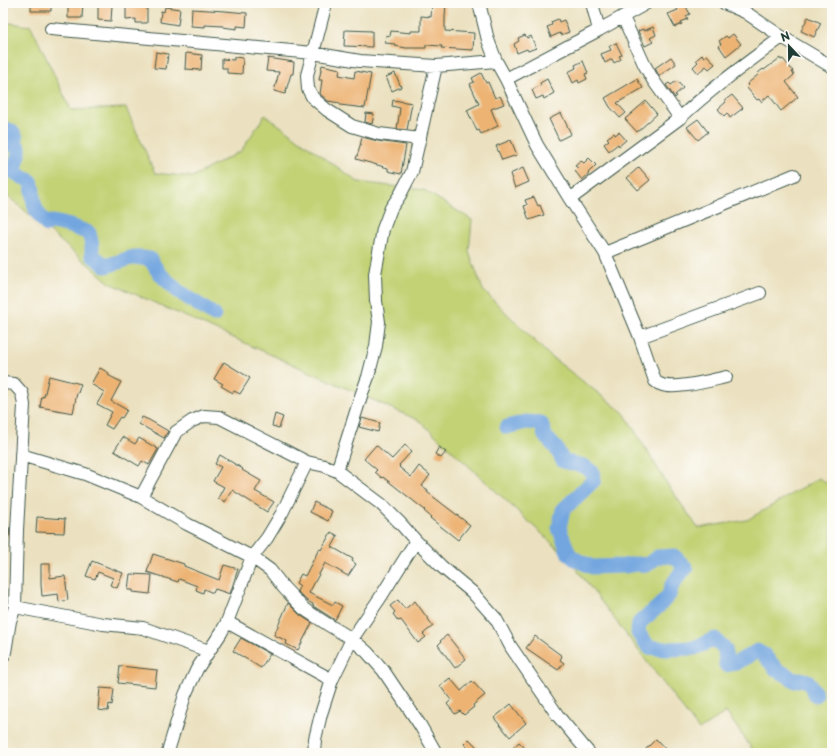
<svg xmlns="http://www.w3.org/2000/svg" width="835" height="756" font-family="'Playpen Sans',sans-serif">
<rect width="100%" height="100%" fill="#fdfcf7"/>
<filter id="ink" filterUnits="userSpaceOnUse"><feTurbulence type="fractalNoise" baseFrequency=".025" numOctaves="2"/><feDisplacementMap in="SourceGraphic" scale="8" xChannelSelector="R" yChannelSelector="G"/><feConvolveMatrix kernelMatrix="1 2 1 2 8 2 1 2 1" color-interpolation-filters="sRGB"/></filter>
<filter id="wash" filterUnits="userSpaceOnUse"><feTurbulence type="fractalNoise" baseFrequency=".012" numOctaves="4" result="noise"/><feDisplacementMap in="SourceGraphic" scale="16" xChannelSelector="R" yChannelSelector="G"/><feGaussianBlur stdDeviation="0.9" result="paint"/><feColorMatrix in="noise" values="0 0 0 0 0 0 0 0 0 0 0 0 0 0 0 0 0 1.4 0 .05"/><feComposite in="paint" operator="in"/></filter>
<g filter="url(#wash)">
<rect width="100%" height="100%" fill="#ebe1c0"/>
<path fill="#c2d274" stroke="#708854" d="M3,22l28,4 40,84 55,-2 29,65 37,4 49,-26 24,-36 93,67 66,8 48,30 -3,32 14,38 67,66 74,57 42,69 32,46 49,-8 72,-42 13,9v266h-77l-29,-41 -27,18 -131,-172 -148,-137 -310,-138 -107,-91z"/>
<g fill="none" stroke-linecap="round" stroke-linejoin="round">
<path stroke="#73a6df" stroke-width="15" d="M3,128c8,2 9,3 13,10l-3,7 6,3v6l-5,18 8,5 9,4c3,8 1,14 3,22 1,8 7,15 13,22l5,-3c13,2 25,6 37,11l3,12v10l14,11 28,-9 16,2 9,14 19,18 36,24
M507,427l19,-5 15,1 4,13 11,12 7,13 11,3 10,2 8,6 2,8 -31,30 -4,18 10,26 6,5 17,8 32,-1 12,-2 11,1 10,-8 17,-1 12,12 -7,7 -8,12 -2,8 -11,12 -19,16 -1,10 11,14 17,2 28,-1 21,-9 10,10 1,16 10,-2 21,-12 7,4 13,15 10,5 7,6 6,-2 8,2 8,14"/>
</g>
<g id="blocks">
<path fill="#edb373" d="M31,3h20v8h-20z
M68,3h15l-1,15h-14z
M432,3h14l-1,14v14l29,2 -1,17 -32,-2 1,-2 -16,-1v3h-20l-11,-2v-2l-10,-1 1,-8 4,1 1,-5 20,2v-2h10v-15l10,1z
M684,3l6,11 -4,2 2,3 -7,3 1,2 -7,3 -7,-13 10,-4 -2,-3z
M98,4l14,1 -1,16 -13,-1z
M126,6h21v17h-11v-4l-10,1z
M165,7l15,2 -2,16 -18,-3 1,-11 3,1z
M192,9l33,2 22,2 -1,14 -9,-1v3l-14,-2v-1l-18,-1v2l-14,-1z
M808,17l13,6 -7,14 -13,-6z
M558,19l1,3 5,-2 5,12 -8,3 -1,-2 -9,4 -4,-10 5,-2 -1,-3z
M653,27l3,8 -6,3 3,4 -8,4 -7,-15 5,-2 1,2z
M345,30l27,1v16l-28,-1z
M733,34l8,10 -15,12 -7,-10 2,-2 -2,-3 7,-5 2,2z
M525,35l2,3 4,-2 5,12 -8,3 -1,-2 -10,4 -3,-9 5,-3 -1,-3z
M616,43l6,12 -3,1 2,3 -7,4 -2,-4 -7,4 -4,-9 10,-4 -2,-4z
M156,52l12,2 -2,15 -12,-1z
M186,53l16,2 -1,15 -16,-1z
M702,55l2,2 3,-2 8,9 -6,5 -3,-3 -8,7 -5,-6 5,-5 -2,-2z
M234,57l9,1 -1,16 -15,-1v-5h-5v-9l12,1z
M671,57l5,7 -17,12 -4,-8z
M268,58l26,4 -1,12h-2l-6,20 -11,-3 5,-19 -13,-1z
M780,58l1,2 2,-1 10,12 -1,1 2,3 -8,7 12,15 -17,14 -12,-16 -8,7 -2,-3 -2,1 -10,-12 2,-2 -2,-2 12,-10 -1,-1 5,-4 1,1z
M583,61l5,12 -3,1 2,5 -8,4 -1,-3 -5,3 -5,-11 8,-4 -1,-3z
M322,65l18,4 -1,6 15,3 1,-7 16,3 -6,34 -25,-3v-2l-12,-2 -8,-7 2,-14h-3z
M395,73l6,14 -9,4 -6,-14z
M481,73l5,10 2,-1 7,16 5,-2 4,8 -13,5 7,17 -17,8 -2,-4 -2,1 -10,-21 12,-6 -9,-20 4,-2 -2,-4z
M547,79l7,14 -10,6 -1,-3 -7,3 -4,-9 9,-5 -1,-2z
M637,79l6,9 -26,15 9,10 -6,5 -10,-11 -5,-9z
M677,81l6,7 -8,7 2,1 -2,2 -9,-13 3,-2 2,2z
M732,95l11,13 -13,10 -3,-5 -3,3 -6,-7 8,-7 -2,-1z
M393,100l19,3 -5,27 -10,-1 3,-21 -8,-2z
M646,101l11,13 -20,18 -12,-13z
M366,113l8,1 -2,10 -7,-2z
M561,113l10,21 -12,6 -10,-21z
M698,119l10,13 -10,8 -11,-13z
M619,132l7,8 -7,6 -1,-2 -9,7 -5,-7 5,-4 -2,-2 7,-5 1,2z
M362,137l16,4 28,4 -5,29 -13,-3v-3l-32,-9 3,-9z
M511,140l6,15 -15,5 -6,-14z
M589,158l7,7 -8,8 1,1 -7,6 -7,-9 3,-3 -3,-2 6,-5 3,2z
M639,167l11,13 -12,10 -11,-12z
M523,168l6,14 -14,6 -5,-14z
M534,197l4,9 2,-1 4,10 -15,5 -5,-14 3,-1 -2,-5z
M224,362l26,16 -10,16 -6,-3 -1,2 -12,-7 2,-2 -9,-5z
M100,368l9,5 -1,2 13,7 -10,19 16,9 -5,8 -2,-1 -8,12 -7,-4 7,-13 -15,-8 7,-12 -13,-8z
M49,376l32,8 -3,9h-1l-4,20 -33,-6 2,-11 2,1z
M275,414l8,3 -4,11 -7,-2z
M142,417l7,3 19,11 -4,7 -25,-14z
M362,418l18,5 -2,9 -19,-5z
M123,437l12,7 4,-6 19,11 -9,16 -7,-4 -3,5 -25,-15z
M376,445l16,14 13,-14 7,6 -13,14 1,1 -1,1 12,10 8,-11 11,9 -8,11 6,4 -1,2 43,33 -12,15 -28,-22 1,-1 -7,-6 1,-1 -42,-33 -1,1 -7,-6 2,-2 -13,-11z
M439,447l7,5 -5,6 -6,-4z
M220,455l23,14 -1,1 19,11 -6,10 19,11 -7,10 -35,-22 -7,12 -7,-4 6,-11 -11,-6 8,-14 -6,-3z
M314,502l18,9 -4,10 -18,-9z
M37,517l28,2 -1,14 -28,-1z
M3,528h7l-1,8h-6z
M331,532l7,4 -6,11 21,12 -1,2 4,3 -8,12 -23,-13 -16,30 24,12 2,-3 7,4 -7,14 -22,-14v-2l-6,-3 -10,-10 3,-5 -4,-3 5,-9 4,2 14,-27 2,1z
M153,554l31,10v2l35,14 5,-15 14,4 -8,25 -15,-5 -2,4 -9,-4 -1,4 -7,-3 1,-4 -18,-7 -1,3 -31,-10z
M92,561l31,12 -6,15 -7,-3 3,-7 -15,-6 -3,7 -9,-3z
M41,564h9v14l15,-2 3,24 -9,2 -1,-8 -16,2 -1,-11z
M130,574l22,1 -2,19 -17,-2v-2h-5z
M398,600l7,9 10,-8 18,25 -10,8 3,3 -8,6 -17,-23 -3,1 -5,-7 2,-2 -5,-6z
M288,603l12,12 12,8 -14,27 -12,-6 1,-3 -13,-6z
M447,635l19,24 -11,9 -17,-23 3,-3 -1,-1z
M535,636l27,20 -2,4 4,3 -6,7 -32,-22z
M241,638l29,16 -9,14 -28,-17z
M120,666l37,4 -2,17 -37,-4z
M450,678l11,13 11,-10 13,14 -12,10 1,2 -10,8 -4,-4 -5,3 -8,-10 4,-4 -11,-14z
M100,688l14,1 -2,16 -3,-1 -1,7 -10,-1z
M511,704l15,19 -16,14 -16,-19z
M469,739l8,8 -5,5 -8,-8z
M656,739l13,14h-27z
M519,742l6,6 -6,5h-1l-5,-5z"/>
</g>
</g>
<g filter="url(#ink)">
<use href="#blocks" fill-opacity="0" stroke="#3e5649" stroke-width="1"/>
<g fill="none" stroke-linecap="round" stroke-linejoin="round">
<defs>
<path id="minor" d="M479,3l9,37 8,21 10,18 31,66 33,54 35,54 35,84 15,44c2,1 3,3 5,3 13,7 52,-4 66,-7
M592,3l7,27
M724,3l21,9 37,25 47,28 3,1
M623,17l21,47 9,16 27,38
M51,29l262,24 13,-50
M506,79l93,-49 48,-27
M420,139l-41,-5 -27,-8 -25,-16 -14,-12 -5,-9 -1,-14 6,-22 47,8 76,5 60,-5
M570,199l110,-81c32,-30 67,-55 102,-81
M605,253l189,-78
M640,337l120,-44
M3,383l11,1 8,9 2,12 -7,125 -2,77
M21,455l64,19 56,23 46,27 65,33 18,13 14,18 20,21 23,15 25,15 15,13 16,18 37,55 16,28
M337,471l25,-78 6,-16 8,-31 3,-24 -3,-21 -1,-27 8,-45 8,-21 9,-13 12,-23 24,-106
M141,497l35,-65 16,-11 12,-5 15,1 88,45 18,4 12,5 44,33 19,19 16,18 26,26 30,25 24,27 15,28 47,69 31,37
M227,622l105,58
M3,657l2,-5 5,-31 5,-14 88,17 40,4 66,23
M168,753l1,-5 16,-53 12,-26 24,-36 6,-11 25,-65 15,-19 15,-25 25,-51
M314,753l1,-14 6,-25 11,-34 20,-41 28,-41 36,-57"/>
</defs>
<use href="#minor" stroke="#3e5649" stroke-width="14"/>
<use href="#minor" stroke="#fff" stroke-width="12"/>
</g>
</g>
<rect width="835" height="756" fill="none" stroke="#fdfcf7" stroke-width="16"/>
<g transform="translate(789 46) rotate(338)" stroke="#fdfcf7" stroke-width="3" paint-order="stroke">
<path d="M0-3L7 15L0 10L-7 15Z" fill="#1f3d34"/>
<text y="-6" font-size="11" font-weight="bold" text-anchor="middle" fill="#1f3d34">N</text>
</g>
</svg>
